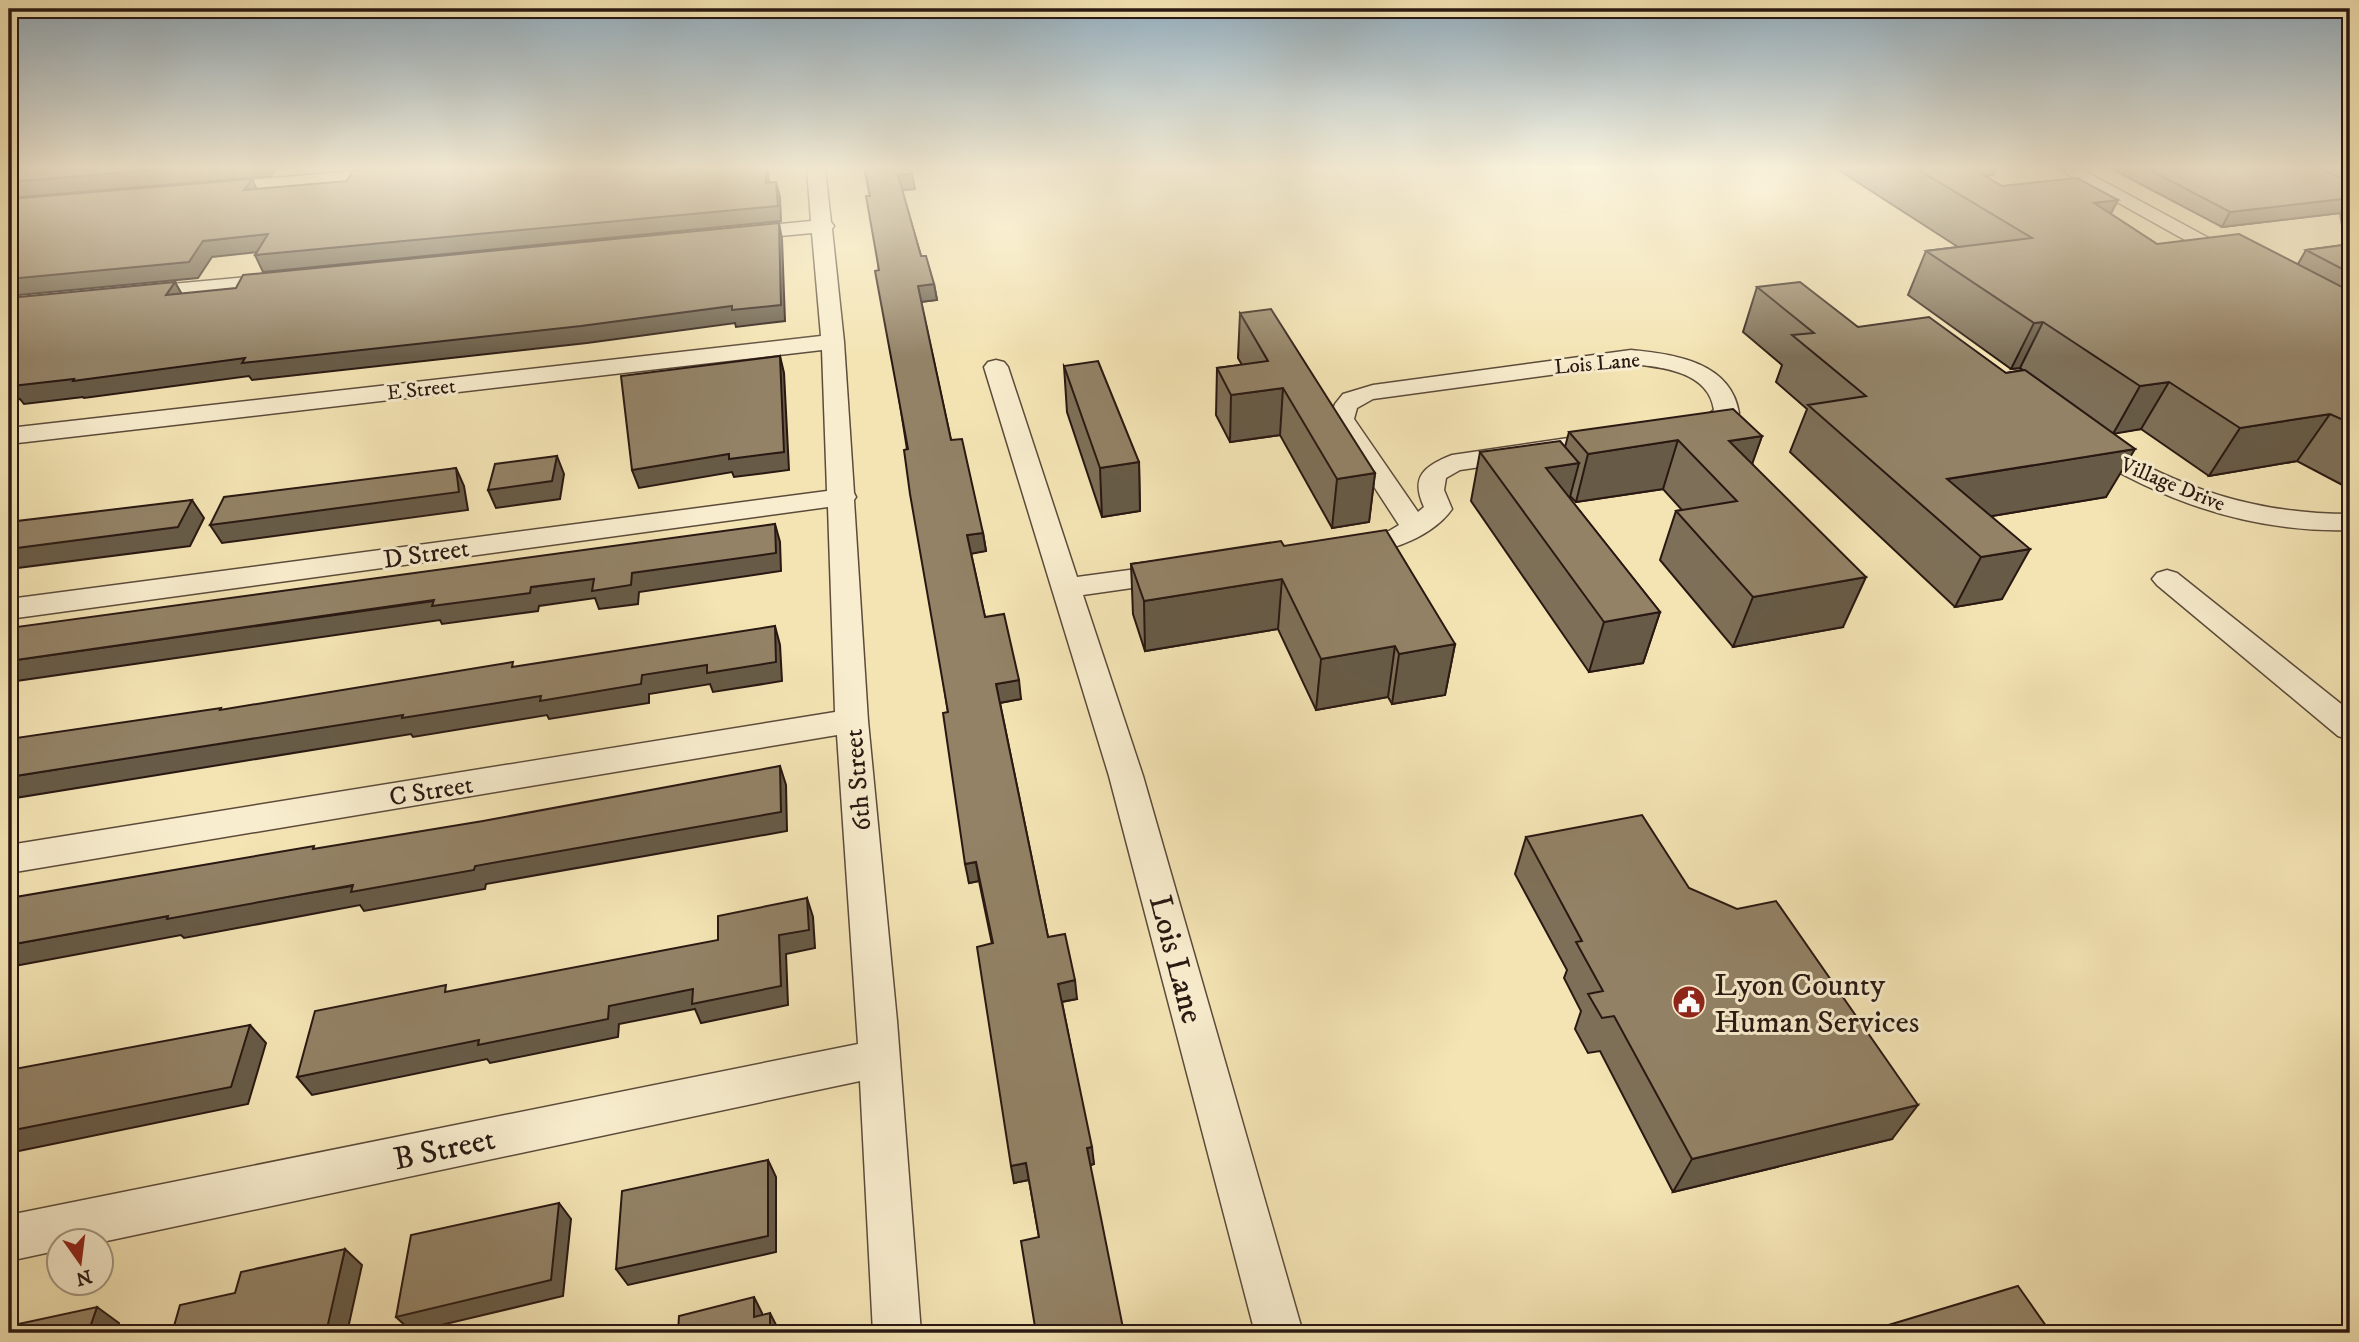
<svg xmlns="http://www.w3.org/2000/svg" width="2359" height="1342" font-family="'IM FELL DW Pica',serif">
<rect width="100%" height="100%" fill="#f4e4b4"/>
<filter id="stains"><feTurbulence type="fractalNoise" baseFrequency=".00286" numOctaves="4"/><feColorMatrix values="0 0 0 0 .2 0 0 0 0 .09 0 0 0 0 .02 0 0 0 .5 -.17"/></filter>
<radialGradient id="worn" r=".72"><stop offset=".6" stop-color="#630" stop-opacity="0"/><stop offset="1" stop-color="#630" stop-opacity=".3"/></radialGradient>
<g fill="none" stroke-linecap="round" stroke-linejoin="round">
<defs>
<path id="minor" d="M379,169h75l-9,6 -232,20 -9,-6 9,-6z
M807,169h18l6,53 3,4 -2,3 12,113 10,151 2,4 -2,3 14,221 29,300 24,312h-48l-13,-252 -758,161 -42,-2v10l-51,11v-46l849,-171 -21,-309 -828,138v-28l826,-133 -7,-205 -819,112v-20l818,-108 -5,-141 -813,94v-16l812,-92 -9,-103 -74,7 -7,-2 -3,-4 3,-4 7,-2 73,-7z
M2058,169h23l161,87 3,4 -3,4h-14z
M279,274l8,1 3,5 -3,5 -148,16 -8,-2 -3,-5 3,-5 8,-2z
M1631,350c43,4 100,12 108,63 -11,17 -34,25 -53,20l-4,-5 4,-5 15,-3 13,-10c-5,-38 -51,-43 -83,-46l-258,35 -16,9 -3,11 64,93 6,-5c-14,-30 0,-41 28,-52l157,-23 9,3 4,5 -4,5 -9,3 -149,22 -14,8 -2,12 8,19c-21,30 -77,51 -112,42l-4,-6 4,-6 49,-8 10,-6 -69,-106 5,-15 8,-10 30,-9z
M996,360l8,2 4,5 69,210 97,-13 10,3 4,6 -4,6 -10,3 -91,13 60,181 160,557h-48l-146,-557 -125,-409 4,-5z
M2088,436l9,3c82,49 157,75 253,75v16c-98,3 -189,-29 -271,-81l-4,-5 4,-5z
M2167,570l10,3 173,138v29l-12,-4 -181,-151 -5,-6 5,-6z"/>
</defs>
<use href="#minor" stroke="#5c4b3a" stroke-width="3"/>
<use href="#minor" fill="#f8edce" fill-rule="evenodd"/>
</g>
<path fill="#7e7058" stroke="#291812" stroke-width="2" d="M864,169l51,20 -13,1 19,66 13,28 3,16 -16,2 30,138 32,93 3,18 -15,2 14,64 36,82 -21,4 48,234 29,62 -15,3 32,162 -3,1 -52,72 -10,-57 -15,3 -22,-239 -13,-63 -10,2 -21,-171 -69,-442 -9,-74z
M1837,169h159l-3,6 -8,1 17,10 109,28 46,30 141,20 8,-14 39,-5 -5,-32 -118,14 -110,-58h238v320l-53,-28 -88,15 -68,-47 -27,4 -8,64 -114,19 10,83 -47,8 -165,-155 17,-43 -31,-27 6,-17 -39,-33 14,-45 101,40 148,46 17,-3 -3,-2 -9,1 -103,-74 18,-44 32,-4z
M1240,313l135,160 -6,49 -37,6 -52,-93 -50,7 -14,-27 1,-47 25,-3 -4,-7z
M1064,366l75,96 1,49 -38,6 -35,-105z
M1569,432l193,4 -10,27 91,164 -110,20 -73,-87 16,-49 6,-1 -19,-21 -87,13 -6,-6v3l90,113 -17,51 -54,9 -118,-171 9,-49 85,-5z
M1284,546l171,98 -10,51 -53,9 -4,-7 -72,13 -38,-81 -133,22 -12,-37 -2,-50z
M1526,837l163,51 203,251 -219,53 -73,-141 -12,2 -13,-24 6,-18 -17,-33 3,-8 -52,-96z"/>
<path fill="#675b47" stroke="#291812" stroke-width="2" d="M165,169h111l-5,7 -262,22v-16z
M766,169h2l2,29 -4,-15z
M1919,169h77l-3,6 -56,6z
M912,174l3,15 -15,1 -2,-15z
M252,179l7,15 -15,-4z
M776,182l4,15 1,24 -518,51 -8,-17z
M2350,198l-10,15 -118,14 8,-15z
M2118,200l-22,42 -2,-39z
M779,223l3,16 3,82 -49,6 -1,-4 -148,20 -335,37 -3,-4 -165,22 -1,-1 -59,7 -4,-5 -11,1v-19z
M268,234l8,16 -64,7 -14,21 -189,18v-17l194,-38z
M175,282l9,16 -18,-3z
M934,284l3,16 -17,2 -2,-16z
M2043,322l-23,46 -9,1 23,-46z
M780,356l4,17 5,97 -55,7 -2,-5 -93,16 -7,-18z
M2169,382l-28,47 -28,5 27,-48z
M1283,388l-3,47 -50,7 1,-47z
M2330,414l-33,47 -88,15 31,-48z
M1762,436l-17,48 -16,-43z
M1678,440l-15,49 -87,13 12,-48z
M2135,449l-29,48 -162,27 3,-45z
M557,456l7,18 -4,25 -64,9 -8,-18z
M1139,462l1,49 -38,6 -2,-49z
M1579,463l-13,49 -20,-44z
M456,468l8,18 4,24 -246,33 -12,-18z
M1375,473l-6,49 -37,6 5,-49z
M192,500l12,18 -14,28 -181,23v-20z
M775,524l5,18 1,29 -142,21 -1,12 -39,5 -4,-11 -56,8 -1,5 -96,13 -2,-4 -431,62v-21l623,-88z
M983,533l3,18 -16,3 -3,-19z
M2030,549l-28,50 -47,8 26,-50z
M1866,577l-23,50 -110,20 20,-50z
M1282,579l-4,50 -133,22 -1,-50z
M1660,612l-17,51 -54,9 15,-50z
M775,626l5,19 2,36 -69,11 -3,-8 -61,10v9l-100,16 -2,-4 -134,22 -2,-3 -402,65v-22l633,-102z
M1455,644l-10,51 -53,9 7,-50z
M1395,646l-7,51 -72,13 5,-51z
M1019,680l2,19 -22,4 -3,-19z
M780,766l6,19 1,46 -301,53 -1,5 -121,22 -4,-6 -176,33 -3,-3 -172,32v-22l159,-29 307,-50z
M976,862l3,19 -10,2 -4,-19z
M807,898l6,19 2,31 -29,6 2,51 -87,18 -6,-14 -76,15 -1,13 -128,26 -3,-4 -175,36 -15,-18 312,-71 170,-71z
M1075,980l2,19 -17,3 -2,-18z
M250,1025l16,18 -18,61 -239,49v-22z
M1918,1105l-26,34 -219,53 19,-33z
M1092,1147l2,17 -5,1 -2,-17z
M768,1160l8,17v75l-148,33 -12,-16z
M1026,1163l3,17 -15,3 -3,-17z
M559,1203l12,16 -8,77 -151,36 -16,-15z
M345,1249l17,16 -15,68h-22z
M754,1297l8,16 1,20 -9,-16z
M97,1307l22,16 -4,10h-27z
M770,1313l8,16v4h-8z"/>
<path fill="#938266" stroke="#291812" stroke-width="2" d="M9,169h156l-156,13z
M363,169h403v14l10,-1 2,24 -523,49 13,-21 -65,7 -14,21 -180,17v-80l243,-20 -8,11 103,-9 6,-11z
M865,169h46l1,5 -14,1 23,81h5l8,28 -16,2 33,154 11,-1 21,94 -16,2 18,82 19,-3 15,66 -23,4 52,253 17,-3 10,46 -17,4 34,163 -5,1 37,185h-88l-15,-92 18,-4 -13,-74 -15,3 -34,-219 16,-4 -17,-81 -11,2 -22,-151 5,-1 -38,-218 -6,-44 4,-1 -33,-178 4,-1 -13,-74h4z
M1917,169h56l29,17 75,-8 41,22 -24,3 63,41 82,-10 111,57v132l-20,-9 -90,14 -71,-46 -29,4 -97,-64 -9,1 -108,-72 106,-13z
M2148,169h172l30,13v16l-120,14z
M779,223l2,82 -49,5v-4l-151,20 -339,37 3,-5 -172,23 1,-2 -62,7 4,-6 -7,1v-83l166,-16 -9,13 70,-7 7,-13z
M2350,244v29l-44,-23z
M1800,282l58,45 71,-10 77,56 19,-3 110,79 -188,30 83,70 -49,8 -173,-152 58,-9 -74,-61 22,-2 -57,-46z
M1271,309l104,164 -38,6 -54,-91 -52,7 -14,-27 51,-7 -28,-48z
M780,356l4,96 -55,7v-5l-97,16 -11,-94z
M1098,361l41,101 -39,6 -36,-102z
M1733,409l29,27 -33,5 137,136 -113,20 -77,-86 61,-10 -59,-61 -90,14 -19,-22z
M1560,441l19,22 -33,5 114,144 -56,10 -124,-170z
M557,456l-5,25 -64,9 7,-26z
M456,468l3,24 -249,33 14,-28z
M192,500l-14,27 -169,22v-27z
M775,524l1,29 -144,20 -1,12 -39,6 2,-12 -63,8 -1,6 -98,13 2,-6 -425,61v-33z
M1386,530l69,114 -56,10 -4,-8 -74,13 -39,-80 -138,22 -13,-37 150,-23 3,5z
M775,626l1,36 -69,11v-8l-65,10 -1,9 -101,17 1,-5 -139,22 1,-3 -394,62v-38l212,-31 -1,2 293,-48 -1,5z
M780,766l1,46 -306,54 -1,4 -123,22 2,-7 -186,34 1,-3 -159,29v-45l1,-2 304,-52 -1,3 170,-28z
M1642,815l47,73 48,21 39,-8 142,204 -226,54 -78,-143 -12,2 -14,-24 15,-3 -27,-49 6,-1 -56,-104z
M807,898l2,32 -30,5 2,51 -89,18 1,-15 -84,17 -1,13 -130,26 1,-5 -182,37 18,-66 131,-26 -1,7 273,-52v-24z
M250,1025l-19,62 -222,44v-61z
M768,1160v76l-152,33 6,-78z
M559,1203l-8,77 -155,37 15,-82z
M345,1249l-19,84h-154l8,-28 55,-12 6,-21z
M2018,1286l33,47h-189z
M754,1297v20l16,-4v20h-92l1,-17z
M97,1307l-9,26h-79v-7z"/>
<linearGradient id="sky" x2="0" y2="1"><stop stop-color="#91acbd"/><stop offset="0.47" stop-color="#faf3dd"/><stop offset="1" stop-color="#faf3dd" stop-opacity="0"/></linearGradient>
<rect width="2359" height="357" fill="url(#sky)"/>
<defs>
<symbol id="civic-disc" viewBox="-11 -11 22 22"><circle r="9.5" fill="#8f2418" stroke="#f8edce"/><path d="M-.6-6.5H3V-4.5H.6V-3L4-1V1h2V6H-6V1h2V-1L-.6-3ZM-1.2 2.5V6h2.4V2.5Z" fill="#fff"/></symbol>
</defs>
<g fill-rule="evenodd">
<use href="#civic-disc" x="1670" y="983" width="38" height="38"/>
</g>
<g text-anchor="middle" stroke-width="6" stroke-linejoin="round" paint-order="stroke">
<g font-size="21" fill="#291812" stroke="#f8edce">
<text transform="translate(1597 363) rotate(-5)" y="7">Lois Lane</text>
<text transform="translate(421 389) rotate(-6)" y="7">E Street</text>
<text transform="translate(2173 484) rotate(22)" y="7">Village Drive</text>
</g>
<g font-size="26" fill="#291812" stroke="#f8edce">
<text transform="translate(426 553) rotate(-8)" y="9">D Street</text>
<text transform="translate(857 780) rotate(-95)" y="9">6th Street</text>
<text transform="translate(431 790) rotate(-9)" y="9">C Street</text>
</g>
<g font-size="32" fill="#291812" stroke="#f8edce">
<text transform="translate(1177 959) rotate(75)" y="11">Lois Lane</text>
<text transform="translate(444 1148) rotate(-12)" y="11">B Street</text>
</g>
<g font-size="32" fill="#291812" stroke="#f8edce" text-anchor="start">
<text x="1714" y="995">Lyon County<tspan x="1714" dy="37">Human Services</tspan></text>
</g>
</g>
<rect width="2359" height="1342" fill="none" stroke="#f4e4b4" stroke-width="35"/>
<rect x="10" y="10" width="2338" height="1321" fill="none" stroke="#291812" stroke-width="3.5"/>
<rect x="18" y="18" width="2324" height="1307" fill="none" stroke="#291812" stroke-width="2"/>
<g transform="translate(80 1262) rotate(166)"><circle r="33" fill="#f8edce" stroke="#a59883" stroke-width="2"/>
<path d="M0-5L12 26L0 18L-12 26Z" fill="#8f2418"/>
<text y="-10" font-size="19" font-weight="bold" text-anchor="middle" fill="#291812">N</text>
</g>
<rect width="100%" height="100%" filter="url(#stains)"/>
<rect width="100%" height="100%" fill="url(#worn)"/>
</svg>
